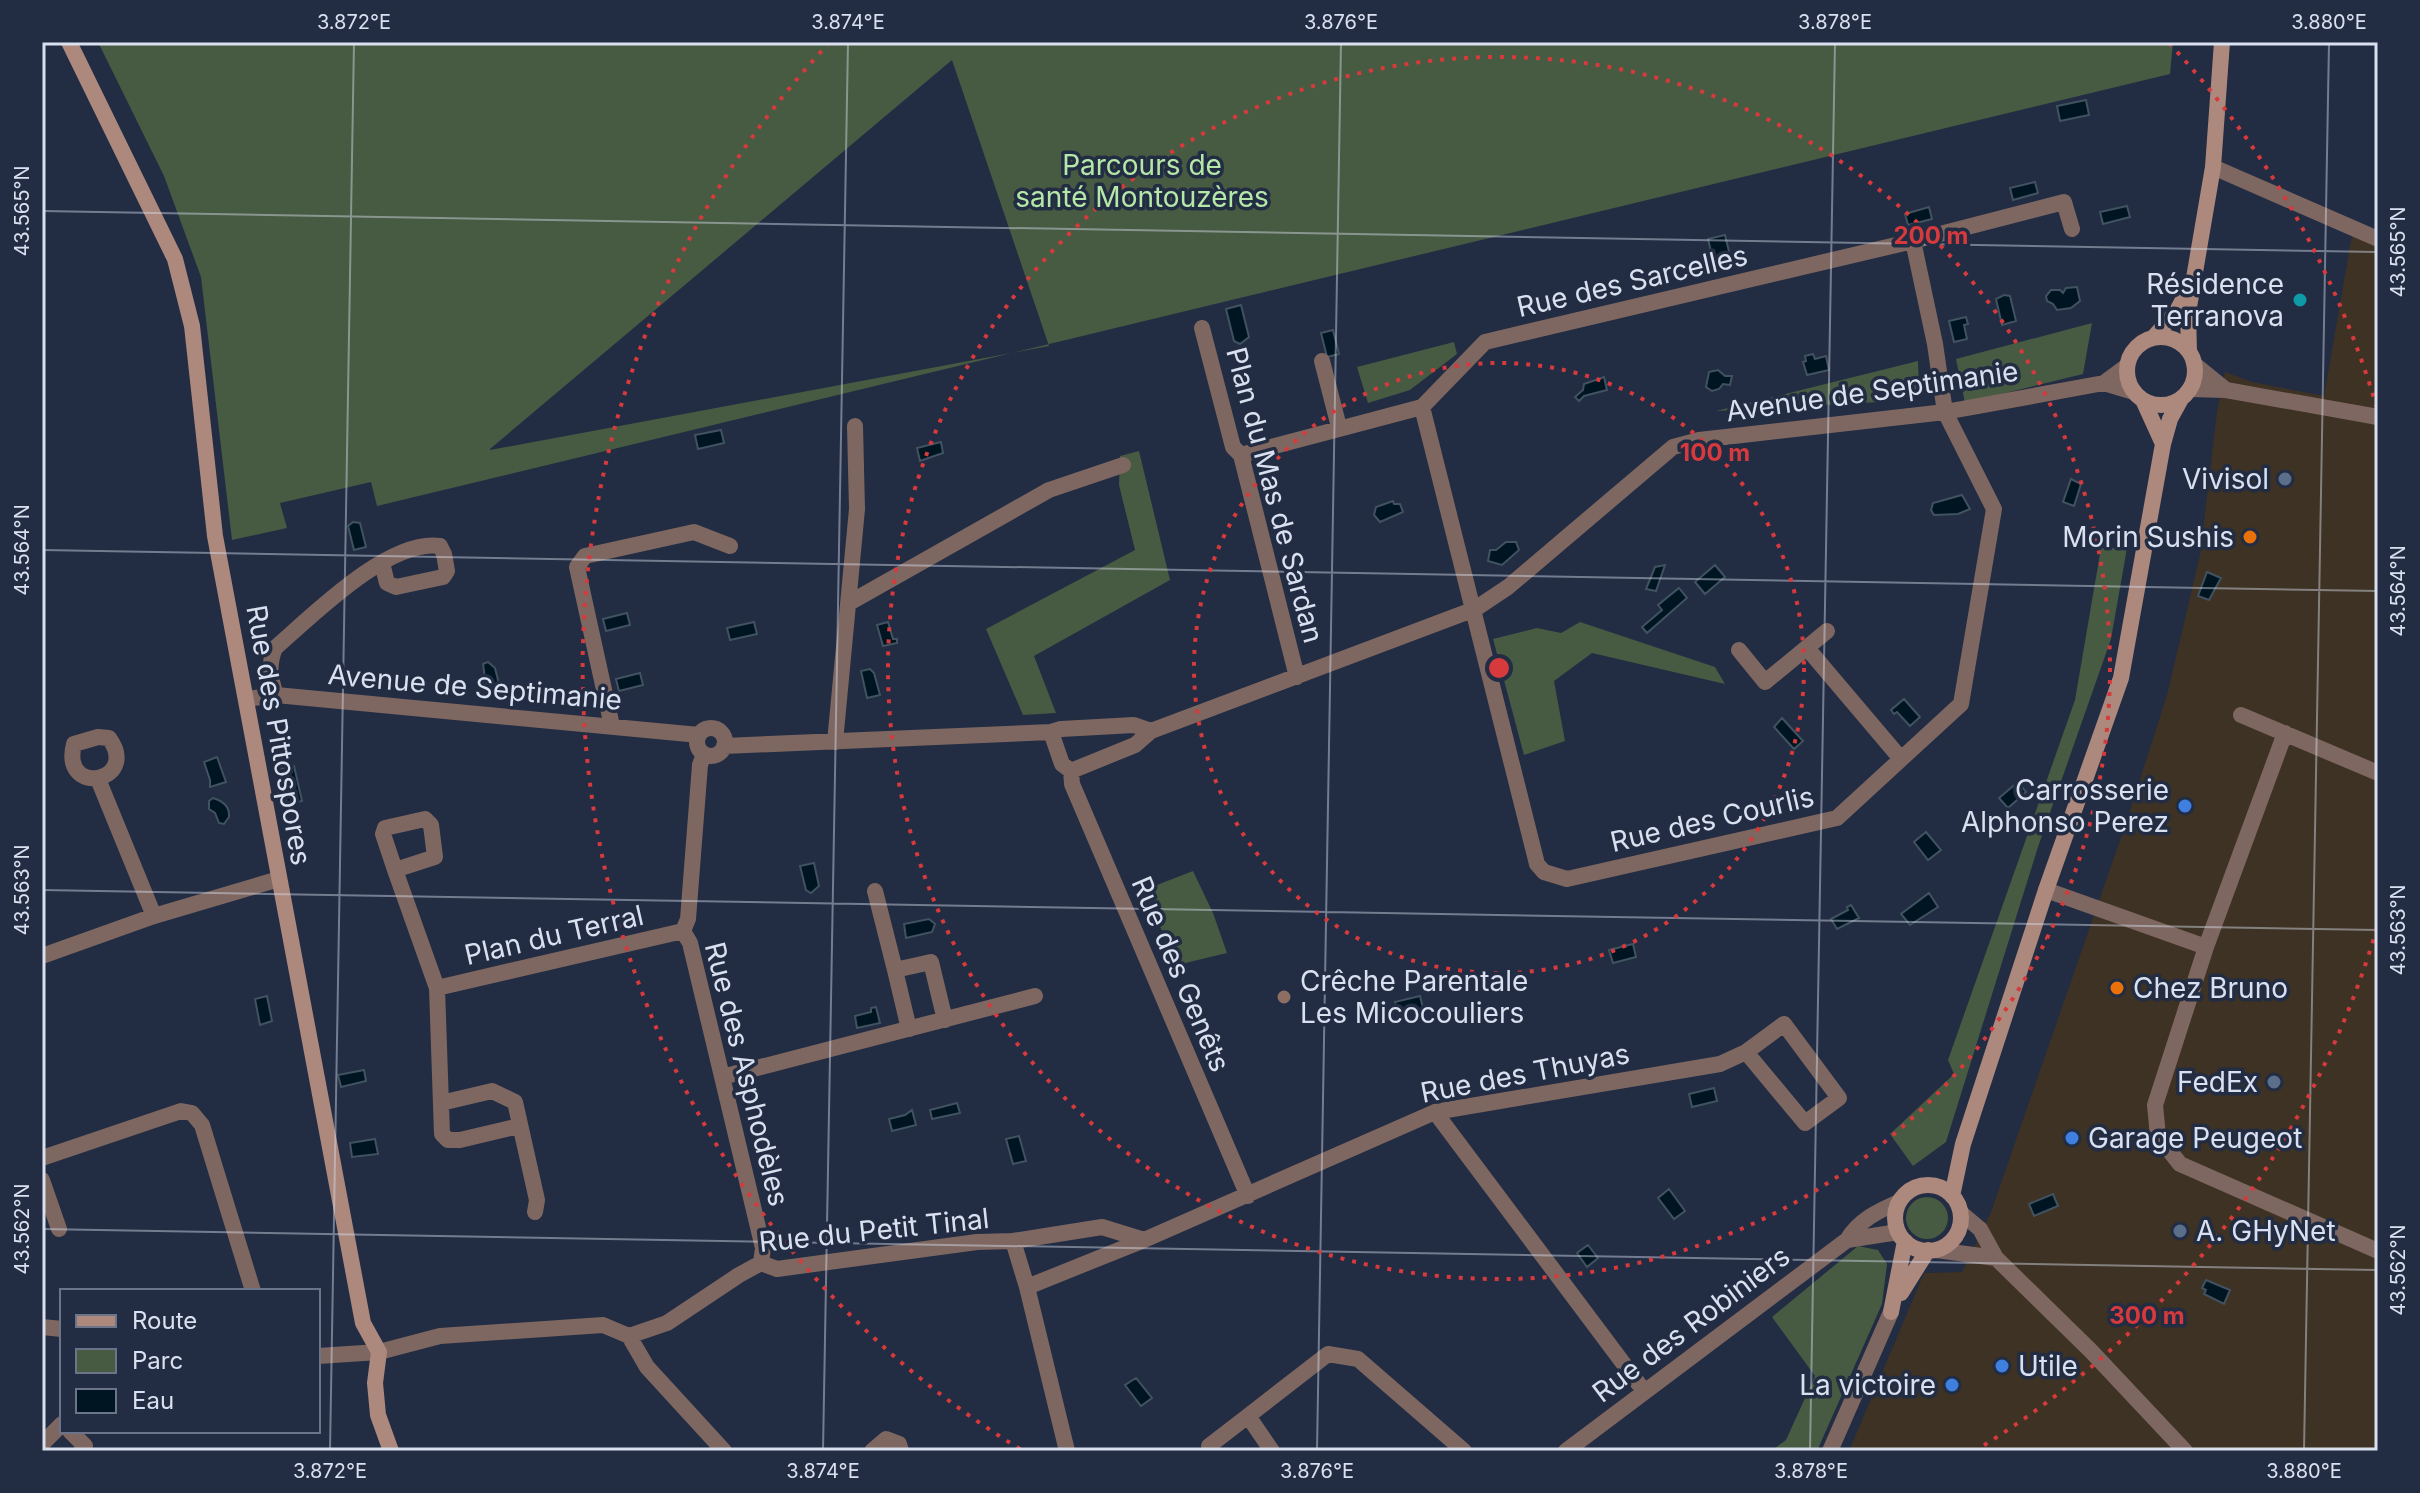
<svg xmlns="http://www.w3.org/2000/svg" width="2420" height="1493" font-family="Inter,sans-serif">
<rect width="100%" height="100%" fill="#222c43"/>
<path fill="#3d3223" d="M2352,235l26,11v1205h-529l75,-178 38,-1 29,-60 135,-389 41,-128 33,-140 17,-143 8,-40 27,10 72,14z"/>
<path fill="#475a42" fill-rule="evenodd" d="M98,42h2075l-3,32 -1793,432 -6,-24 -91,21 7,25 -55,12 -31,-263 -37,-101zM952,60l97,286 -559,104v-1z
M2092,323l-9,51 -118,29 -9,-44z
M1454,342l3,12 -47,36 -42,13 -11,-36z
M1918,361l1,31 -39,10 -164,9z
M1139,451l31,129 -136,76 22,57 -33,2 -37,-86 149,-79 -16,-65 1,-29z
M2101,548h26l-16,91 -73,208 -92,295 -33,24 -23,-32 64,-60 -6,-14 127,-360z
M1580,622l135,45 10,17 -133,-31 -38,28 11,60 -41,14 -31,-116 44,-11 24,5z
M1193,871l20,42 14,40 -50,12 -33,-75z
M1906 1218a21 21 0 1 1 42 0a21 21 0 1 1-42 0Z
M1858,1246l20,4 9,14 -5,40 -65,147h-46l15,-11 29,-64 -43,-59z"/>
<path fill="#001522" stroke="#415260" stroke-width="2" d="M2086,100l3,15 -29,6 -3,-15z
M2035,182l3,11 -25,7 -3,-12z
M2127,206l3,11 -27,7 -3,-12z
M1929,207l3,12 -24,6 -3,-11z
M1725,235l7,29 -17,4 -7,-29z
M2077,287l3,14 -9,7 -14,2 -4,-6 -6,-3 -1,-5 5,-6h9l3,3 3,-5z
M2004,295l6,1 6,25 -14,4 -6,-26z
M1241,305l8,32 -9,7 -6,-3 -8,-32z
M1966,317l2,7 -4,1 3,14 -13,3 -5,-21z
M1333,330l6,24 -12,3 -6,-24z
M1813,354l2,5 11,-3 3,14 -22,5 -4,-13 3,-1 -1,-5z
M1718,370l7,6h7l-2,9 -7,-1 -4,5 -7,2 -6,-4 3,-15z
M1604,377l3,13 -23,6 -5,5 -4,-4 8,-7 1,-6z
M721,430l3,13 -26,6 -3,-14z
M941,442l2,11 -23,8 -3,-13z
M2071,479l10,5 -7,22 -11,-4z
M1962,495l8,14 -12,5 -24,1 -3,-5 2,-7z
M1393,501l1,3h6l3,8 -23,10 -6,-7 2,-8z
M353,522l7,1 6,24 -12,3 -6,-24z
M1506,542h10l3,8 -17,15 -14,-4 2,-11h6z
M1665,565l-9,26 -10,-2 9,-22z
M1715,565l10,12 -20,17 -10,-12z
M2207,572l14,6 -12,22 -11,-4z
M1679,588l8,10 -40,35 -5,-6 20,-17 -4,-5z
M627,613l3,12 -24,6 -3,-12z
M754,622l3,12 -27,6 -3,-12z
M888,622l5,17h4v4l-14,3 -6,-21z
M488,662l7,6 5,20 -9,3 -5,-5 -3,-22z
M870,669l4,4 6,22 -13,3 -6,-27z
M640,673l3,12 -24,6 -3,-12z
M1904,699l16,18 -10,9 -13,-14 -3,2 -3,-4z
M1782,718l21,23 -9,8 -20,-22z
M217,757l9,25 -16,5v-7l-6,-18z
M294,766l8,35 -15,3 -7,-35z
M2018,782l8,10 -18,16 -9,-10z
M213,798c10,3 17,8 16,19l-5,7 -5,-1 -4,-10 -6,-4v-8z
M1926,832l15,18 -13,10 -14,-18z
M814,863l5,23 -8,7 -5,-3 -6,-24z
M1929,893l9,14 -28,18 -9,-11z
M1851,905l8,13 -22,11 -6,-10 17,-9 -1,-3z
M929,919l6,5 -3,8 -26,6 -2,-14z
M1633,944l3,13 -23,6 -4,-13z
M267,996l5,25 -12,4 -5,-26z
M1420,996l3,12 -25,7 -3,-13z
M876,1007l4,16 -23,5 -2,-12 16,-4v-4z
M364,1070l2,11 -25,6 -3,-12z
M1714,1088l3,13 -25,6 -3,-13z
M957,1103l3,10 -28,6 -2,-9z
M912,1110l4,15 -24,6 -3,-12 16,-4z
M1019,1136l7,25 -13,3 -7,-25z
M375,1139l3,15 -26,3 -2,-14z
M1669,1189l16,22 -11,8 -16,-21z
M2053,1194l5,12 -24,10 -5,-12z
M1588,1245l10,13 -11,9 -10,-14z
M2206,1280l24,10 -6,14 -20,-10 2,-4 -4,-2z
M1136,1378l16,20 -11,8 -16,-21z"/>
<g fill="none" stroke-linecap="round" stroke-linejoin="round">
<path stroke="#7e6760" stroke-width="16" d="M2213,167l165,72
M1913,241l22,103 10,68 49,97 -33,195 -124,114 -270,61 -23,-7 -7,-8 -115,-457 63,-65z
M1913,241l151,-39 8,27
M1202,328l31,119 8,8 56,222
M1322,361l17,66
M2194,364l32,26
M2104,383l30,9
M2190,389l36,1 152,27
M1241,455l181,-48
M849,603l200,-113 74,-25
M1807,648l94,111
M1739,650l26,32 62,-51
M276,695c-6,-17 -8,-30 -1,-47 37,-32 114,-110 165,-102l4,8 3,17 -4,6 -47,10 -9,-4 -5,-20
M247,699l29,-4 423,40
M2241,715l137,58
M612,726l-35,-159 8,-11 109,-24 36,14
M697 742a14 14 0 1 1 28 0a14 14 0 1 1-28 0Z
M1051,732l11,32 9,7
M2285,733l-79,214 -51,158 3,31 22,28 198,87
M98,737l11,1c32,44 -49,60 -35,6z
M835,742l22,-233 -2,-83
M724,746l327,-14 10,-3 73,-4 17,6
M704,754l-4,11 -12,154 -5,12 7,12 73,305 -2,15
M1071,771l64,-26 16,-14 324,-122 33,-22 165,-140 26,-7 246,-28 159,-29 23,-17
M1071,771l1,13 176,412
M98,779l56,137
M395,870l40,-13 -4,-32 -6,-6 -40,9 -2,6 12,36 42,118 5,146 6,6h12l59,-14
M2046,890l160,57
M875,891l20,79
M42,956l112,-40 125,-37
M437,988l246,-57
M909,1029l-14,-59 36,-8 14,58
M722,1077l313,-81
M441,1103l51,-12 23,11 22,98 -2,12
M1435,1112l209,279
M42,1158l139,-47 11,2 10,12 51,166
M42,1180l17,49
M1961,1213l19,16 16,29 95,93 94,100
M1102,1227l42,13 -117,47 -14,-46z
M1144,1240l291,-128 285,-48 26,-12 38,-28 55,74 -34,25 -59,-71
M1847,1240l51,-8
M1936,1250l60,8
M1027,1287l40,164
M42,1327l20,2
M629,1336l18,31 77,84
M318,1356l61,-4 61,-16 163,-11 26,11 38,-13 72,-48 22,-12 16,6 200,-27 36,-1
M1248,1416l80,-62 30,5 106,92
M70,1431l15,15 -4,5
M42,1444l20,-20
M872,1451l14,-12 13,5 2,7
M1213,1451l-4,-5 39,-30 24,35
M1566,1451l281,-211c12,-20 31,-29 52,-38
M1830,1451l61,-139"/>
<path stroke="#ac887d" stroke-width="16" d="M69,42l106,217 17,67 23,210 148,787 16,29 -4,31 3,32 13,36
M2127 371a34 34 0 1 1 68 0a34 34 0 1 1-68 0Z
M2153,338l24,-27 9,-17
M2189,352l-1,-39 25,-146 9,-125
M2143,400l20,44
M1895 1218a33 33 0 1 1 66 0a33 33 0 1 1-66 0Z
M1952,1196l11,-52 83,-254 75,-212 42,-234 7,-25 11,-20
M1901,1293l27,-43
M1891,1312l14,-71"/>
</g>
<path fill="none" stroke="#d9e0ef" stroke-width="2" stroke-opacity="0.45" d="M42,211l2336,41M42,550l2336,41M42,890l2336,40M42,1229l2336,41M330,1451l24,-1409M823,1451l25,-1409M1317,1451l24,-1409M1810,1451l25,-1409M2304,1451l25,-1409"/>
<g fill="none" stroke="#d63a3c" stroke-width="4" stroke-dasharray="4 8">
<circle cx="1499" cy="668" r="305"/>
<circle cx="1499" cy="668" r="611"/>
<path d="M2377 928A916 916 0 0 1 1978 1449M1020 1449A916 916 0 0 1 829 43M2169 43A916 916 0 0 1 2377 408"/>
</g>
<circle fill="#0f9aa8" stroke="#222c43" stroke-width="3" cx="2300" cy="300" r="8"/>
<g fill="#5c6f8a" stroke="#222c43" stroke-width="3">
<circle cx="2285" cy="479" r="8"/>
<circle cx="2274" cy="1082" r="8"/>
<circle cx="2180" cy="1231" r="8"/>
</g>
<g fill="#e8710a" stroke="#222c43" stroke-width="3">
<circle cx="2250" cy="537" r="8"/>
<circle cx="2117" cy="988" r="8"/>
</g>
<g fill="#3f7fe0" stroke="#222c43" stroke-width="3">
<circle cx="2185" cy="806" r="8"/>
<circle cx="2072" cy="1138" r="8"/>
<circle cx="2002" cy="1366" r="8"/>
<circle cx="1952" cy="1385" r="8"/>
</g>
<circle fill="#8d6e63" stroke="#222c43" stroke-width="3" cx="1284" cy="997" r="8"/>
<g text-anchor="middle" stroke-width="7" stroke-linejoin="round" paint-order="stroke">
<g font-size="28" fill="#b5e7a7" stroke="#222c43">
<text x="1142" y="175">Parcours de<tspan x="1142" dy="32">santé Montouzères</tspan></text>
</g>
<g font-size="28" fill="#d9e0ef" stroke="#222c43">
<text transform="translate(1632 281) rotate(-13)" y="10">Rue des Sarcelles</text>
<text transform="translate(1872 391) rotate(-8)" y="10">Avenue de Septimanie</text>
<text transform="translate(1275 495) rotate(75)" y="10">Plan du Mas de Sardan</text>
<text transform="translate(475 687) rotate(5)" y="10">Avenue de Septimanie</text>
<text transform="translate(279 735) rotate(80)" y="10">Rue des Pittospores</text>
<text transform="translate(1712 819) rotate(-13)" y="10">Rue des Courlis</text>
<text transform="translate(554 935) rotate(-13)" y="10">Plan du Terral</text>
<text transform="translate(1181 974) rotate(67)" y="10">Rue des Genêts</text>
<text transform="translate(1525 1073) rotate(-11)" y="10">Rue des Thuyas</text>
<text transform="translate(747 1074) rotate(76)" y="10">Rue des Asphodèles</text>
<text transform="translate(874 1230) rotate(-6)" y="10">Rue du Petit Tinal</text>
<text transform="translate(1691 1324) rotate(-37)" y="10">Rue des Robiniers</text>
</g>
<g font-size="28" fill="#d9e0ef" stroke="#222c43" text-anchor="end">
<text x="2284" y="294">Résidence<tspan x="2284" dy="32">Terranova</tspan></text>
<text x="2269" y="489">Vivisol</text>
<text x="2234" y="547">Morin Sushis</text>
<text x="2169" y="800">Carrosserie<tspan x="2169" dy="32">Alphonso Perez</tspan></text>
<text x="1300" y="991" text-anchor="start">Crêche Parentale<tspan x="1300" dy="32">Les Micocouliers</tspan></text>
<text x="2133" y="998" text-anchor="start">Chez Bruno</text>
<text x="2258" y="1092">FedEx</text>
<text x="2088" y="1148" text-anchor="start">Garage Peugeot</text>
<text x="2196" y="1241" text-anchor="start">A. GHyNet</text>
<text x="2018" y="1376" text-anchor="start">Utile</text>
<text x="1936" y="1395">La victoire</text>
</g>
</g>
<circle cx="1499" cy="668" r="12" fill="#d63a3c" stroke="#222c43" stroke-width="4"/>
<g font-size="24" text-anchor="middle" font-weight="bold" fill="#d63a3c" stroke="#222c43" stroke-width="7" stroke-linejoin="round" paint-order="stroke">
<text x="1931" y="244">200 m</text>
<text x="1715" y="461">100 m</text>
<text x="2147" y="1324">300 m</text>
</g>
<rect width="2420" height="1493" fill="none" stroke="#222c43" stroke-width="88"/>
<rect x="60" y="1289" width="260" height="144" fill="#222c43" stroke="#6b7488" stroke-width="2"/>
<rect x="76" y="1315" width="40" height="12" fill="#ac887d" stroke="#6b7488" stroke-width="2"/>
<text x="132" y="1329" font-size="24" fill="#d9e0ef">Route</text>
<rect x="76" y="1349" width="40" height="24" fill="#475a42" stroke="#6b7488" stroke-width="2"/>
<text x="132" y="1369" font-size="24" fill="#d9e0ef">Parc</text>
<rect x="76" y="1389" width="40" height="24" fill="#001522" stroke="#6b7488" stroke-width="2"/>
<text x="132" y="1409" font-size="24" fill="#d9e0ef">Eau</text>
<rect x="44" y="44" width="2332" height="1405" fill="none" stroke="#d9e0ef" stroke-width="3"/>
<g font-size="20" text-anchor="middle" fill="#d9e0ef">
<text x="354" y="29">3.872°E</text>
<text x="848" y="29">3.874°E</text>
<text x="1341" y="29">3.876°E</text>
<text x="1835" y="29">3.878°E</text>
<text x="2329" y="29">3.880°E</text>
<text transform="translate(22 211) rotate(-90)" y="7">43.565°N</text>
<text transform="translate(2398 252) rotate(-90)" y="7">43.565°N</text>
<text transform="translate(22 550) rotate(-90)" y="7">43.564°N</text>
<text transform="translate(2398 591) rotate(-90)" y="7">43.564°N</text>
<text transform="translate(22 890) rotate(-90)" y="7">43.563°N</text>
<text transform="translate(2398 930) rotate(-90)" y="7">43.563°N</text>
<text transform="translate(22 1229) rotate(-90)" y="7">43.562°N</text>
<text transform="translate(2398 1270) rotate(-90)" y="7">43.562°N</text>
<text x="330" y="1478">3.872°E</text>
<text x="823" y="1478">3.874°E</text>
<text x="1317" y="1478">3.876°E</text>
<text x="1811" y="1478">3.878°E</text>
<text x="2304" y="1478">3.880°E</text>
</g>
</svg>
